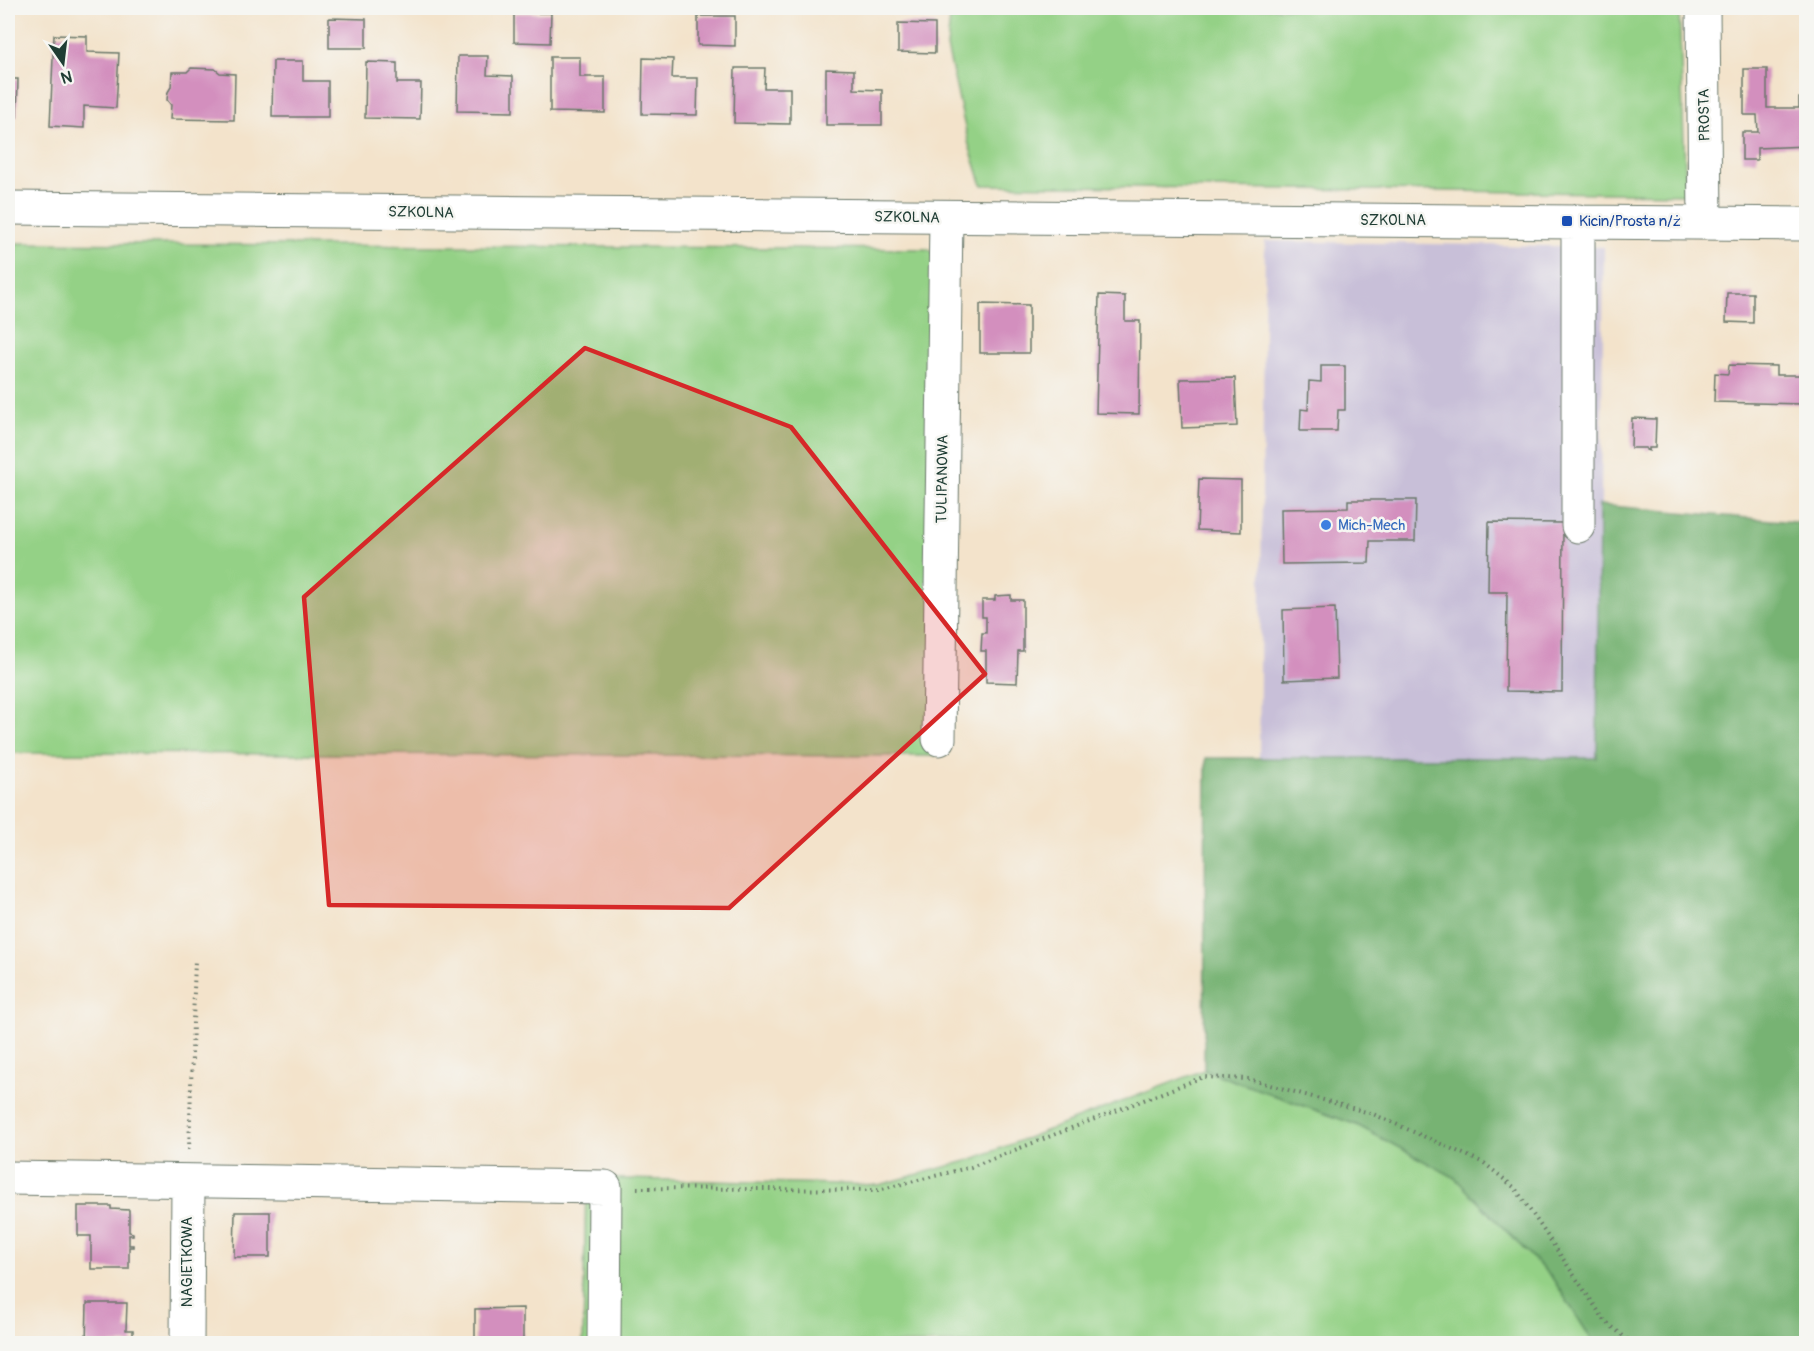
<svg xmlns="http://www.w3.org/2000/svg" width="1814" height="1351" font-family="Pangolin,sans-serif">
<rect width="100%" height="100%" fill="#f6f6f2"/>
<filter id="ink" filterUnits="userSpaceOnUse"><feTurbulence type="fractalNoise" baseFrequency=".0167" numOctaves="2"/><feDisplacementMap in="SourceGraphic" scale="12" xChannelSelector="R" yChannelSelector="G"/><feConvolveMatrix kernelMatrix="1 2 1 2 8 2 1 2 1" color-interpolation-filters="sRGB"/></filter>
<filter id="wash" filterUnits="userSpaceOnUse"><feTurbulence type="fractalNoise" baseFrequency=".008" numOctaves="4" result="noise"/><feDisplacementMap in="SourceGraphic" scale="24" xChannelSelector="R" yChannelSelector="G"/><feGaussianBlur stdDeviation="1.35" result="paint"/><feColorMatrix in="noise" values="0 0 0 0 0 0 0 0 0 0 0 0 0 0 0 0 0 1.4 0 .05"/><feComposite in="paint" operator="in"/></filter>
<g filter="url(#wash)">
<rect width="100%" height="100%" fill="#f3e3cb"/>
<path fill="#c8bfd8" d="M1265,241l339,6 -6,511 -339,1z"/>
<path fill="#94d186" stroke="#5a875d" stroke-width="1.5" d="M951,8h728l7,186 -704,-9 -13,-40 -22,-98z
M8,243l920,6 17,13 -9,494 -928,-3z
M1204,1070l153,55 97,52 99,102 41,64 -1011,1 3,-166 293,7 91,-25z"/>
<path fill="#77b373" stroke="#4b7854" stroke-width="1.5" d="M1599,505l207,18v820h-212l-41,-64 -99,-102 -97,-52 -153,-55 2,-312h391z"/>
<g id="blocks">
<path fill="#d38fbe" d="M514,13h37l-1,30 -36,-1z
M698,16h37v30l-37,-1z
M329,18l37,1v29h-37z
M898,23l37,1v29l-37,-1z
M54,35l33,1v16l32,1 -3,55 -32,-2v22l-34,-2z
M458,56h30l-1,19 26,1v36l-56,-1z
M550,57h30v20h25v36l-55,-1z
M643,58l30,1 -1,19h26l-1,37 -55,-1z
M273,61h30v20h25v36h-56z
M366,62l31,1v20h24l-1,36 -55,-1z
M191,68l24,1 5,4 15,1 -1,46 -64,-1 1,-14 -4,-5 1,-8 3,-5 1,-15h15z
M735,68h30l-1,20h26v36l-56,-1z
M826,69l28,1v19l28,1v35h-56z
M1744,69h23v39h32v-10h7v48l-49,2v12h-15v-28h16l-1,-17h-13z
M8,79h10l-1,38h-9z
M1727,293h26v30l-27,-1z
M1099,295l26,1v25h15l-1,93 -43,-1z
M980,304l49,1v48h-49z
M1729,365l47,1v9h28l-1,29 -89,-2 1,-29 13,1z
M1321,366h24v44h-7l-1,21h-37l1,-22 7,1 1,-29 12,1z
M1235,378l2,48 -55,2 -2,-49z
M1632,418l24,1 -1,29h-6v3l-3,-1v-2h-15z
M1199,479l42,1v52l-44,-2z
M1348,500h68l-1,41h-45l-1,22 -87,1 -1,-55 67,-1z
M1489,522l74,1 -1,169 -56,-1 1,-99h-19z
M1011,595v5h12v51h-5l-1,32 -31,-1v-31h-5l1,-18h4v-16h-4v-17h13v-4z
M1335,608l2,70 -53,2 -1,-70z
M78,1206h33v3l18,1v22l4,1v2h-4v10h4v2h-4v22h-38v-33h-13z
M235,1212h35v45h-36z
M87,1303h40l-1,27h7v14h-47z
M523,1308v36h-48v-35z"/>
</g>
</g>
<g filter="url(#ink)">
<use href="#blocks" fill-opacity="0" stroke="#697769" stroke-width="1.5"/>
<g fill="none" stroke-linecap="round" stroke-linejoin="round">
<defs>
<path id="minor" d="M1703,8l2,215
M8,208l1798,16
M1578,221v305
M939,739l7,-521
M8,1178l597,9 -1,157
M187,1344l1,-163"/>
</defs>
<use href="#minor" stroke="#697769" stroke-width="35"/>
<path stroke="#697769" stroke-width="4" stroke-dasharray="1.5 4.5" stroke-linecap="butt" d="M189,1150l6,-191
M637,1188l241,2 93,-23 232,-90 46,2 124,35 111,49 31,25 90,133 28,23"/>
<use href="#minor" stroke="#fff" stroke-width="33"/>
</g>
</g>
<path fill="#d62828" fill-opacity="0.2" stroke="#d62828" stroke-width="4.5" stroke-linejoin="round" d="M585,348l206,79 194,247 -256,234 -400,-3 -25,-308z"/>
<rect fill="#1a4fb4" stroke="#f6f6f2" stroke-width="2" x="1561" y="215" width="12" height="12" rx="3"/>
<circle fill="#3f7fe0" stroke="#f6f6f2" stroke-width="2" cx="1326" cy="525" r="6"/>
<g text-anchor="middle" stroke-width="5" stroke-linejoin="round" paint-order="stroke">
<g font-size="15" fill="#1f3d34" stroke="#f6f6f2">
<text transform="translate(1704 115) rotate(-91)" y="5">PROSTA</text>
<text transform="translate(421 212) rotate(1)" y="5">SZKOLNA</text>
<text transform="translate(907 217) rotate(1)" y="5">SZKOLNA</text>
<text x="1393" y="225">SZKOLNA</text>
<text transform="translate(942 479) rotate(-89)" y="5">TULIPANOWA</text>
<text transform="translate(187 1262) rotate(-90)" y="5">NAGIETKOWA</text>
</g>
<g font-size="15" fill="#164399" stroke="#f6f6f2" text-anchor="start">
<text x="1579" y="226">Kicin/Prosta n/ż</text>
</g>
<g font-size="15" fill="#366cbe" stroke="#f6f6f2" text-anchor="start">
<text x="1338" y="530">Mich-Mech</text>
</g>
</g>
<rect width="1814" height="1351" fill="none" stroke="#f6f6f2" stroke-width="30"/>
<g transform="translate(63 63) rotate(166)" stroke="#f6f6f2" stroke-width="4.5" paint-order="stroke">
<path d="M0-4.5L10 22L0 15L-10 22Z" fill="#1f3d34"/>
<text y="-9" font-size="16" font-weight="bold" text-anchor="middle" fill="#1f3d34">N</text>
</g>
</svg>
